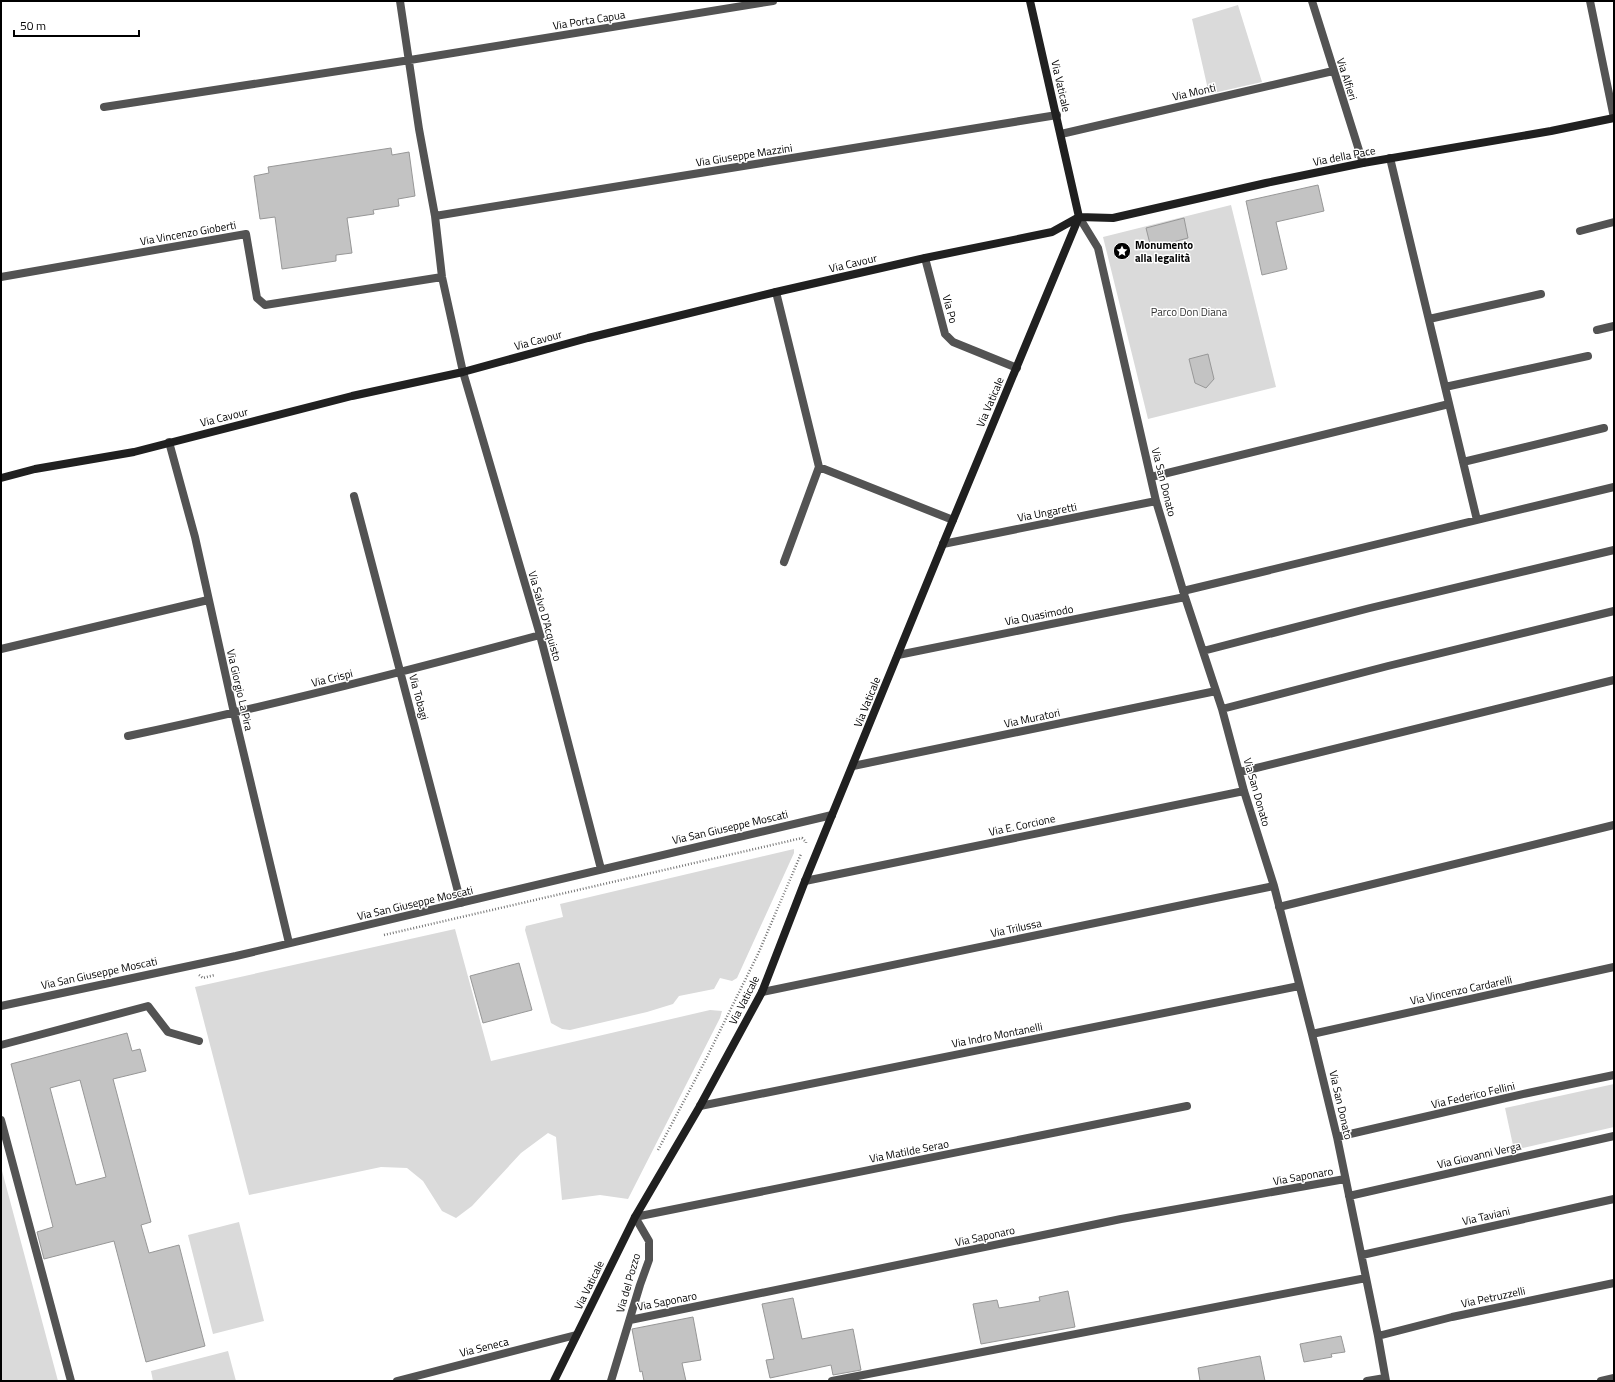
<svg xmlns="http://www.w3.org/2000/svg" width="1615" height="1382" font-family="'Titillium Web',sans-serif">
<rect width="100%" height="100%" fill="#fff"/>
<path fill="#dadada" d="M1238,5l24,77 -53,12 -17,-75z
M1231,205l45,182 -128,32 -45,-182z
M794,849v4l-57,125 -5,3 -12,-3 -6,11 -35,7 -6,8 -26,8 -77,18 -8,-1 -11,-6 -26,-93 1,-4 37,-9 -3,-13z
M455,929l36,132 219,-51 12,1 -2,7 -92,181 -28,-4 -38,5 -6,-63 -8,-4 -27,20 -49,53 -16,12 -14,-7 -19,-30 -16,-13 -26,-1 -132,28 -54,-208z
M1614,1084v43l-100,23 -9,-42z
M1,1167l57,214h-57z
M239,1222l25,99 -51,13 -25,-99z
M228,1351l8,30h-83l-2,-10z"/>
<path fill="#c3c3c3" stroke="#979797" fill-rule="evenodd" d="M391,148l1,7 17,-3 6,44 -17,3 1,7 -26,4 1,4 -27,4 5,35 -16,2v6l-54,8 -7,-52 -15,2 -6,-43 15,-3 -1,-6z
M1318,185l6,26 -48,11 11,47 -25,6 -16,-74z
M1184,218l4,20 -37,10 -5,-20z
M1208,354l6,25 -8,9 -11,-5 -6,-24z
M519,963l13,47 -49,13 -13,-47z
M127,1033l5,18 8,-2 6,22 -33,8 38,143 -10,3 8,28 30,-8 26,101 -59,16 -32,-121 -70,18 -7,-27 16,-5 -42,-163zM80,1080l26,97 -30,8 -26,-97z
M1068,1291l7,36 -94,17 -8,-40 24,-4 2,8 41,-7 -1,-4z
M793,1298l9,41 51,-10 8,41 -28,5 -2,-10 -61,13 -4,-18 8,-1 -12,-55z
M693,1317l8,43 -19,3 4,18h-42l-2,-10 -2,1 -8,-43z
M1341,1336l4,16 -14,2 1,3 -28,5 -4,-18z
M1260,1356l5,25h-65l-2,-13z"/>
<g fill="none" stroke-linecap="round" stroke-linejoin="round">
<path stroke="#757575" stroke-width="2.5" stroke-dasharray="1 2" stroke-linecap="butt" d="M384,935l418,-97 4,4v1
M199,975l4,3 12,-3
M658,1150l46,-87 54,-109 43,-100"/>
<path stroke="#535353" stroke-width="8" d="M1,1045l147,-39 20,26 31,9
M1,1120l70,261"/>
<path stroke="#535353" stroke-width="8" d="M400,1l19,128 16,87 7,61 21,95 77,263 61,234
M1312,1l51,162
M1590,1l24,117
M104,107l306,-47 363,-59
M1061,134l272,-63
M1390,158l87,362
M435,216l622,-101
M1079,217l19,31 58,253 29,96 37,112 22,82 30,95 38,148 25,103 41,199 8,45
M1580,231l34,-9
M925,258l20,76 8,8 64,26
M1,277l245,-43 11,64 8,7 177,-28
M776,292l43,175 -35,95
M1429,319l112,-25
M1597,330l17,-4
M1445,387l143,-31
M169,442l26,95 39,176 55,230
M1463,462l141,-34
M819,467l134,53
M1151,477l298,-73
M354,496l107,407
M943,544l213,-43
M1183,591l431,-104
M1,649l207,-49
M1203,651l167,-43 244,-58
M898,655l287,-58
M1222,709l166,-43 226,-55
M128,736c138,-29 275,-64 412,-101
M853,766l363,-75
M1240,772l374,-92
M805,881l439,-90
M1279,907l335,-82
M762,992l512,-106
M1,1006l235,-50 596,-141
M1312,1034l302,-67
M700,1106l599,-120
M1337,1137l191,-44 86,-18
M1349,1196l265,-60
M1362,1255l252,-56
M630,1320l491,-101 224,-40
M1378,1336l74,-19 162,-34
M397,1381l179,-46
M611,1381l29,-96 9,-25v-19l-14,-24 552,-111
M832,1381l534,-103
M1367,1381l18,-3
M1601,1381l13,-3"/>
<path stroke="#202020" stroke-width="8" d="M1,478l34,-9 99,-17 218,-56 111,-24 125,-34 188,-46 149,-34 127,-26 27,-15 34,1 153,-35 97,-20 188,-32 63,-13
M554,1381l81,-164 65,-111 62,-114 43,-111 138,-337 136,-327 -49,-216"/>
</g>
<defs>
<symbol id="sight-disc" viewBox="-11 -11 22 22"><circle r="9.5" fill="#000" stroke="#fff"/><path d="M0-6L1.8-2.2L6-1.7L2.9 1.2L3.7 5.4L0 3.3L-3.7 5.4L-2.9 1.2L-6-1.7L-1.8-2.2Z" fill="#fff"/></symbol>
</defs>
<g fill-rule="evenodd">
<use href="#sight-disc" x="1112" y="241" width="20" height="20"/>
</g>
<g text-anchor="middle" stroke-width="3" stroke-linejoin="round" paint-order="stroke">
<g font-size="11" fill="#000" stroke="#fff">
<text transform="translate(589 20) rotate(-9)" y="4">Via Porta Capua</text>
<text transform="translate(1347 79) rotate(72)" y="4">Via Alfieri</text>
<text transform="translate(1061 86) rotate(77)" y="4">Via Vaticale</text>
<text transform="translate(1194 92) rotate(-13)" y="4">Via Monti</text>
<text transform="translate(744 155) rotate(-9)" y="4">Via Giuseppe Mazzini</text>
<text transform="translate(1344 156) rotate(-11)" y="4">Via della Pace</text>
<text transform="translate(188 233) rotate(-10)" y="4">Via Vincenzo Gioberti</text>
<text transform="translate(853 263) rotate(-13)" y="4">Via Cavour</text>
<text transform="translate(950 309) rotate(75)" y="4">Via Po</text>
<text transform="translate(538 340) rotate(-15)" y="4">Via Cavour</text>
<text transform="translate(990 402) rotate(-67)" y="4">Via Vaticale</text>
<text transform="translate(224 417) rotate(-14)" y="4">Via Cavour</text>
<text transform="translate(1164 482) rotate(76)" y="4">Via San Donato</text>
<text transform="translate(1047 512) rotate(-11)" y="4">Via Ungaretti</text>
<text transform="translate(1039 615) rotate(-11)" y="4">Via Quasimodo</text>
<text transform="translate(545 616) rotate(74)" y="4">Via Salvo D'Acquisto</text>
<text transform="translate(332 678) rotate(-14)" y="4">Via Crispi</text>
<text transform="translate(240 690) rotate(77)" y="4">Via Giorgio La Pira</text>
<text transform="translate(419 697) rotate(75)" y="4">Via Tobagi</text>
<text transform="translate(867 702) rotate(-68)" y="4">Via Vaticale</text>
<text transform="translate(1032 718) rotate(-12)" y="4">Via Muratori</text>
<text transform="translate(1257 792) rotate(74)" y="4">Via San Donato</text>
<text transform="translate(1022 825) rotate(-12)" y="4">Via E. Corcione</text>
<text transform="translate(730 827) rotate(-13)" y="4">Via San Giuseppe Moscati</text>
<text transform="translate(415 903) rotate(-13)" y="4">Via San Giuseppe Moscati</text>
<text transform="translate(1016 928) rotate(-12)" y="4">Via Trilussa</text>
<text transform="translate(99 973) rotate(-12)" y="4">Via San Giuseppe Moscati</text>
<text transform="translate(1461 990) rotate(-12)" y="4">Via Vincenzo Cardarelli</text>
<text transform="translate(744 1000) rotate(-63)" y="4">Via Vaticale</text>
<text transform="translate(997 1035) rotate(-11)" y="4">Via Indro Montanelli</text>
<text transform="translate(1473 1095) rotate(-13)" y="4">Via Federico Fellini</text>
<text transform="translate(1341 1105) rotate(77)" y="4">Via San Donato</text>
<text transform="translate(909 1151) rotate(-11)" y="4">Via Matilde Serao</text>
<text transform="translate(1479 1155) rotate(-13)" y="4">Via Giovanni Verga</text>
<text transform="translate(1303 1176) rotate(-10)" y="4">Via Saponaro</text>
<text transform="translate(1486 1216) rotate(-13)" y="4">Via Taviani</text>
<text transform="translate(985 1236) rotate(-12)" y="4">Via Saponaro</text>
<text transform="translate(628 1283) rotate(-74)" y="4">Via del Pozzo</text>
<text transform="translate(589 1285) rotate(-64)" y="4">Via Vaticale</text>
<text transform="translate(1493 1297) rotate(-12)" y="4">Via Petruzzelli</text>
<text transform="translate(667 1301) rotate(-11)" y="4">Via Saponaro</text>
<text transform="translate(484 1347) rotate(-14)" y="4">Via Seneca</text>
</g>
<g font-size="11" font-weight="bold" fill="#000" stroke="#fff" text-anchor="start">
<text x="1135" y="249">Monumento<tspan x="1135" dy="13">alla legalità</tspan></text>
</g>
<g font-size="11" fill="#313131" stroke="#fff">
<text x="1189" y="316">Parco Don Diana</text>
</g>
</g>
<rect width="1615" height="1382" fill="none" stroke="#000000" stroke-width="4"/>
<path d="M14 30v6h125v-6" fill="none" stroke="#000000" stroke-width="2"/>
<text x="20" y="30" font-size="12" fill="#000000" stroke="#ffffff" stroke-width="3" paint-order="stroke">50 m</text>
</svg>
